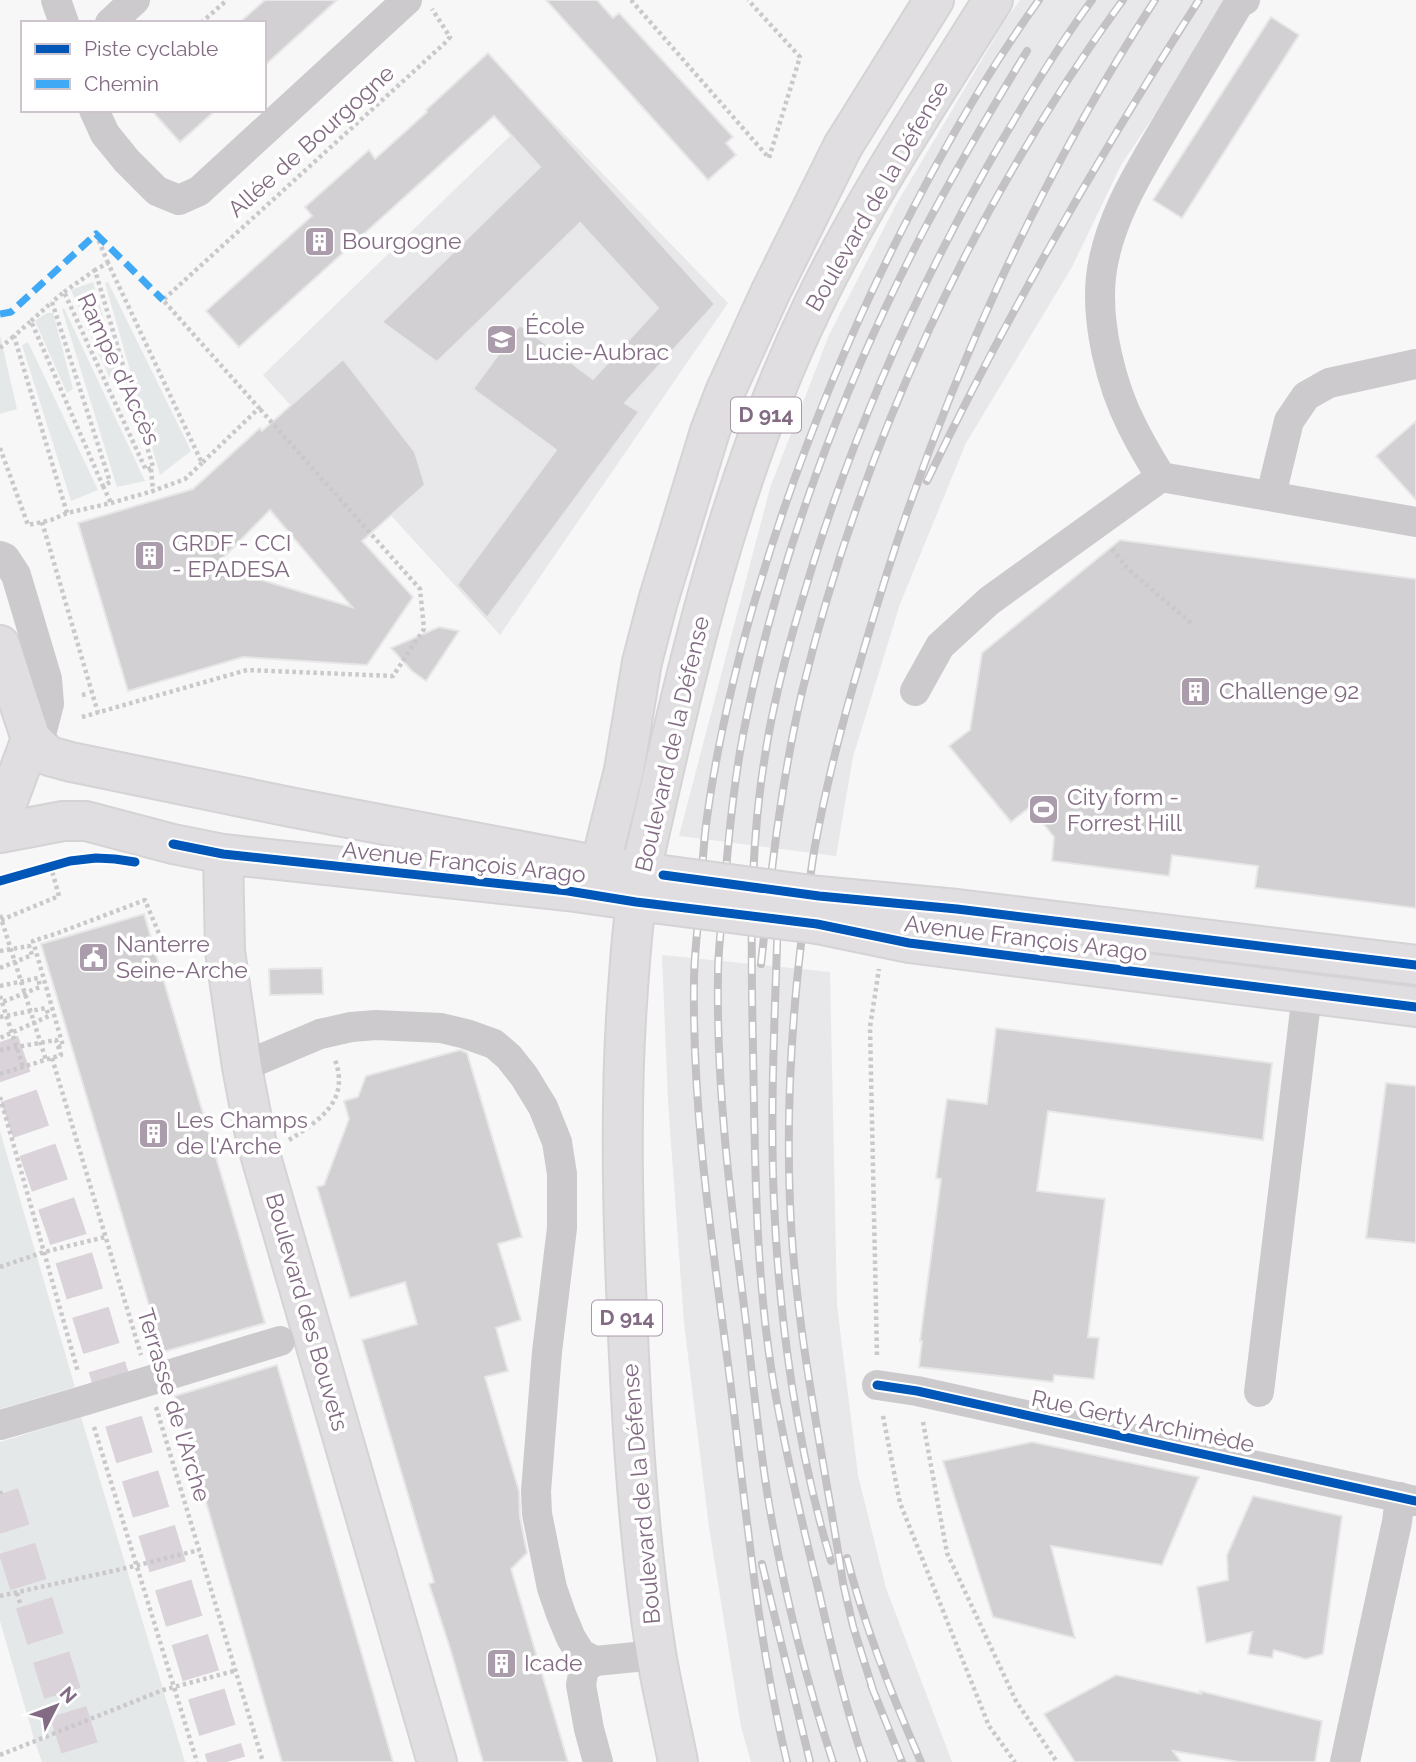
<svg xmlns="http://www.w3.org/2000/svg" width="1416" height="1762" font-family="Raleway,sans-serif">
<rect width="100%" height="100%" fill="#f7f7f7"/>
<path fill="#e8e7e9" d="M1020,0h211l-110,165 -49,102 -106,176 -66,161 -47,153 -17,99 -157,-20 91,-348 59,-153 68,-132 109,-184z
M539,108l189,195 -228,332 -237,-260z
M662,955l168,17 7,333 21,170 28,113 66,174h-201l-10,-35 -32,-200 -25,-204 -16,-222z"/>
<path fill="#e5e8e9" d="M93,282l27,92 -11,3 -38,-87z
M108,282l83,169 -31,24 -55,-192z
M64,308l81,173 -28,6 -55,-178z
M47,313h6l20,76 -6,4 -32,-72z
M0,335l17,74 -17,5z
M28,342l70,148 -27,11 -49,-156z
M0,1131l75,256 -75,22z
M81,1417l104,345h-143l-7,-20 -35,-121v-179z"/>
<path fill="#d2d0d2" stroke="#e6e7e6" stroke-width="2" fill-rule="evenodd" d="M265,0h72l-73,66v-43h-25z
M546,0h51l16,18 6,-5 114,124 -7,6 10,12 -28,25z
M1271,17l28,18 -117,183 -29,-18z
M488,53l227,251 -90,99 14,9 -152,206 -30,-33 99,-135 -83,-61 47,-64 73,54 65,-71 -78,-85 -143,139 -55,-40 158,-155 -46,-51 -255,231 -33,-36 106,-95 -7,-9 64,-57 6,9 52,-47 -1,-2z
M151,110h65l-36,32z
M343,359l72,93 10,33 -63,56 51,56 -46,68 -124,-8 -115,34 -50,-168 115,-34 67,-61 2,3zM270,510l82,97 -137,-41z
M1416,421v79l-40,-44z
M1120,540l296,39v329l-161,-20 3,-22 -86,-11 -3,21 -117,-15 2,-24 -24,-30 -19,15 -62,-76 21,-16 12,-77z
M439,627l20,4 -33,50 -14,-10 -21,-23z
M144,914l121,409 -102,29 -122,-408z
M322,968l1,26 -53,1 -1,-26z
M996,1028l276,35 -9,77 -215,-29 -11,80 68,8 -17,138 11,1 -5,41 -40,-4 -1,7 -134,-15 3,-26h-2l21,-162 -5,-1 11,-79 40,5z
M460,1050l7,3 55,184 -24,7 23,76 -25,8 12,43 -23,6 34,114 1,26 7,36 -16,16 57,193h-85l-33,-114 -21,-64 5,-2 -72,-242 55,-16 -12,-42 -55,16 -33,-111 7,-2 25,-66 -5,-18 14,-4 8,-21z
M1386,1083l30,3v157l-50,-5z
M277,1365l95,324 21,73h-111l-19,-65 -88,-301z
M1032,1442l167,35 -37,88 -111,-19 24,92 -82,-21 -50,-156z
M1253,1496l89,20 -19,138 -17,5 -32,-9 -2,8 -24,-4 4,-22 -46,11 -9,-56 31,-7 -1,-25z
M1116,1675l85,19 -1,-3 122,30 -7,41h-75l-67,-11 8,11h-106l-31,-48z"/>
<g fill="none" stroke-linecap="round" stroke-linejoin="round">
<path stroke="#dad4da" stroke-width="38" stroke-dasharray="38 19" stroke-linecap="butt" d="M0,1042l66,190 161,530
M0,1494l84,268"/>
<defs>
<path id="major" d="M0,645l31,94 -31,83
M31,739l18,17 22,6 219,45 310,59 34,4
M0,833l63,-12h23l87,23 50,10 345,37 92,13
M223,854l2,97 17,116 14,73 181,622
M641,871c-8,44 -11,88 -14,132 -6,86 -5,173 -2,259 5,131 11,262 31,391 6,36 15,73 22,109
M819,896l138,13 459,56
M817,924l92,19 507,64"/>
<path id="highway" d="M600,866l24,-96 18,-108 16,-61 52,-170 15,-39 46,-101 72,-145 91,-146
M641,871c43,-190 85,-384 170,-561 51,-108 119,-209 182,-310"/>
</defs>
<use href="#major" stroke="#d5d3d5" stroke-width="42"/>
<use href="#highway" stroke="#d5d4d5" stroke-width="42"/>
<path stroke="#cac8ca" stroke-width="4.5" stroke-dasharray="3.5 3.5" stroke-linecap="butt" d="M631,0l138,158 31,-101 -52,-57
M201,23l26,-23
M96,234l12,29
M64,292l31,-22
M31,321l21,-19
M0,348l14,-12
M0,448l28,77 23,-5 16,-7 44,-10 42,-12 32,-12 17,-16
M151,469l2,22
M103,486l8,17
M67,513l-53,-177 17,-15 72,165 7,-4 -58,-180 12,-10 82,178 7,-3 -58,-197 13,-7 94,200 57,-55 -96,-108 283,-258 4,-5 -18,-28
M42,522l56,191
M1112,549l16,20 63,54
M82,695l5,-1
M82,717l165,-47 146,6 31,-47 -4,-40 -161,-181
M0,915l46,145
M1,920l58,-24 -8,-29
M0,951l29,-5 3,9 -32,13
M0,986l38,-8 2,9 -40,16
M0,996l23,71
M0,1017l46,-9 3,8 -49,22
M58,1047l5,-1 -30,-105 25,-8 87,-33 22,53 27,-3
M0,1050l56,-10 5,15 -61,19
M52,1058l89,297
M0,1097l78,275
M289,1140c31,-20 61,-39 46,-80
M0,1267l44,-15 61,-15
M877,1355l-7,-328 9,-58
M156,1407l107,355
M883,1416l17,87 89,223 26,36
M923,1422l24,131 69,148 41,61
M94,1427l103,335
M0,1491l1,5 -1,2
M17,1593l4,13
M0,1596l126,-28 73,-18
M0,1755l163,-65 71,-19"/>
<path stroke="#cccacc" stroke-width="30" d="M56,0l8,23
M110,23l25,-23
M94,110l11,24 22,27 30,30 22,9 20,-9 208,-191
M1161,477c-10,-16 -20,-33 -29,-51 -21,-41 -36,-103 -31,-149 6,-57 42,-112 70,-160 23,-38 45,-76 68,-114l6,-3
M1271,495l18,-74 17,-25 23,-13 87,-19
M0,556l5,2 11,17 31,104 2,25 -11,42
M915,691l25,-45 49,-45 172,-124 255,45
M242,1067l78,-33 31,-7 25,-2 65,3 25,6 28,10 15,13 15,19 19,31 14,35 5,32v54l-15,124 -11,139 1,23 15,74 9,26 10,24 10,16 14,7
M877,1385l40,6 499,110
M1259,1392l48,-398
M0,1425l86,-25 194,-59
M598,1762l-9,-33 -8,-44 3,-17 11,-7 61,-6
M1345,1762l52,-240 3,-25"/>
<use href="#major" stroke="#e0dee0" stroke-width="38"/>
<use href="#highway" stroke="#e0dee0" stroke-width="38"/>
<defs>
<path id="rail" d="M927,481c80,-166 172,-326 272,-481
M779,874c-2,109 -10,219 -5,328 5,118 23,246 57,359
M761,964c10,-91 20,-182 41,-272 60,-248 171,-486 321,-692
M847,1558c18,70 45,138 74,204
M762,1564l48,198
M871,1685l31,77
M874,1693l-21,-67 -10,-43c-19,-126 -48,-252 -53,-380 -4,-97 2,-194 15,-291 4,-22 6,-44 10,-66 17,-93 44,-183 72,-273 63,-199 154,-398 268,-573
M787,1762c-29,-120 -40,-244 -55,-366 -17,-137 -40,-275 -38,-414 0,-27 4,-55 6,-83 2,-24 3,-49 6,-74 9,-70 25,-139 44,-208 38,-133 89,-263 152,-387 40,-79 85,-158 137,-230
M833,1762c-27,-82 -48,-166 -63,-252 -11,-64 -17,-131 -25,-196 -14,-112 -29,-225 -27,-339 0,-27 4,-54 6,-80 4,-54 9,-107 19,-160 33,-172 100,-350 181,-505 32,-61 67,-120 103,-179
M864,1762c-19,-56 -32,-113 -45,-170 -18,-73 -35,-145 -47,-218 -17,-108 -17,-216 -19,-325 -2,-95 -4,-192 11,-287 10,-68 29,-133 49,-198 44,-139 103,-272 175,-399 32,-56 66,-113 104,-165"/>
</defs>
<use href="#rail" stroke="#c3c1c3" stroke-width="8"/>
<use href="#rail" stroke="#fff" stroke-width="5" stroke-dasharray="16" stroke-linecap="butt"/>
<defs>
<path id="major-bridge" d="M663,875l156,21
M660,904l157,20"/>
</defs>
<use href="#major-bridge" stroke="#d5d3d5" stroke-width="42" stroke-linecap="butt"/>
<use href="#major-bridge" stroke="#e0dee0" stroke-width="38"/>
<path stroke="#3fa9f5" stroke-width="7" stroke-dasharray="14 7" stroke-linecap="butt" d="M0,314l11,-2 85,-78 67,66"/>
<defs>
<path id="cycleway" d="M173,844l50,10 345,37 68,11 181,22 92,19 507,64
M663,875l156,21 138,13 459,56
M0,881l70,-20 26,-3 19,1 20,3
M877,1385l40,6 499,110"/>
</defs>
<use href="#cycleway" stroke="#fff" stroke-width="13"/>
<use href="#cycleway" stroke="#0057b8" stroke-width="9"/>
</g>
<defs>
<symbol id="building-square" viewBox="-11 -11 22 22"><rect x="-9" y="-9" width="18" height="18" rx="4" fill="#ab9cac" stroke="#fff"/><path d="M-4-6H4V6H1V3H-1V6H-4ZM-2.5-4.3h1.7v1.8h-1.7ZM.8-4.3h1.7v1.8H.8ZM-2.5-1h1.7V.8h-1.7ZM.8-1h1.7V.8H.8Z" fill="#fff"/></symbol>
<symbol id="school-square" viewBox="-11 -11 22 22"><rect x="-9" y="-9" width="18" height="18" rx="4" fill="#ab9cac" stroke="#fff"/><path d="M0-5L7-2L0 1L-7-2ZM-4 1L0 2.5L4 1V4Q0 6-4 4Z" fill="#fff"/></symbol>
<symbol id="stadium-square" viewBox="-11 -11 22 22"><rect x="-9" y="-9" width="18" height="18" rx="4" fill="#ab9cac" stroke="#fff"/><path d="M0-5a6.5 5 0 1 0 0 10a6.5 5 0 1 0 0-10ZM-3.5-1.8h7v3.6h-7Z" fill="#fff"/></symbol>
<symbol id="civic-square" viewBox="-11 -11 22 22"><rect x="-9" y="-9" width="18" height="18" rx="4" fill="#ab9cac" stroke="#fff"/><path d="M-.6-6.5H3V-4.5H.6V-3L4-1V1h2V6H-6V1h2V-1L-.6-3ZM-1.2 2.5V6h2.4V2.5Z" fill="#fff"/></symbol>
</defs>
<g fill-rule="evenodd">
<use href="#building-square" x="302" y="224" width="35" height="35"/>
<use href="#school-square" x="484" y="322" width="35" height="35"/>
<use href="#building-square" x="132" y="538" width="35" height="35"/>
<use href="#building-square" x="1178" y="674" width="35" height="35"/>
<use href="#stadium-square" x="1026" y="792" width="35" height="35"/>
<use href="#civic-square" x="76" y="940" width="35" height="35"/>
<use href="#building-square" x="136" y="1116" width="35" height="35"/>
<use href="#building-square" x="484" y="1646" width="35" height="35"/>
</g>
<g text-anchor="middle" stroke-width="7" stroke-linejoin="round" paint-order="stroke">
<g fill="#fff" stroke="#a897a8" stroke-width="2">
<rect x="731" y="397.5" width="70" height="35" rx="5"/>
<rect x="592" y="1300.5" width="70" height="35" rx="5"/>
</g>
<g font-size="21" font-weight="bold" fill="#826b83">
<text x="766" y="422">D 914</text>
<text x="627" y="1325">D 914</text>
</g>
<g font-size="23" fill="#826b83" stroke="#fff">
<text transform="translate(311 141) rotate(-42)" y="8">Allée de Bourgogne</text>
<text transform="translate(877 196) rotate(-60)" y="8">Boulevard de la Défense</text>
<text transform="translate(119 369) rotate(65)" y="8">Rampe d'Accès</text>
<text transform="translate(672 744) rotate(-77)" y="8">Boulevard de la Défense</text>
<text transform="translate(464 862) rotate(6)" y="8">Avenue François Arago</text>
<text transform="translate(1026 938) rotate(7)" y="8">Avenue François Arago</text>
<text transform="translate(307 1312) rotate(74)" y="8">Boulevard des Bouvets</text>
<text transform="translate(174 1405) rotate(73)" y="8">Terrasse de l'Arche</text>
<text transform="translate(1143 1421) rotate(12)" y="8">Rue Gerty Archimède</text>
<text transform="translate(641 1494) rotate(-95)" y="8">Boulevard de la Défense</text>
</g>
<g font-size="23" fill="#826b83" stroke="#fff" text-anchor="start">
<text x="342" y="249">Bourgogne</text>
<text x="525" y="334">École<tspan x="525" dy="26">Lucie-Aubrac</tspan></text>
<text x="172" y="551">GRDF - CCI<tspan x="172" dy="26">- EPADESA</tspan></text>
<text x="1219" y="699">Challenge 92</text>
<text x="1067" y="805">City form -<tspan x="1067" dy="26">Forrest Hill</tspan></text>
<text x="116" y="952">Nanterre<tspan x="116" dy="26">Seine-Arche</tspan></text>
<text x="176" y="1128">Les Champs<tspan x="176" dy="26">de l'Arche</tspan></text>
<text x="524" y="1671">Icade</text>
</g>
</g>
<rect x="21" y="21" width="245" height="91" fill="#ffffff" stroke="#cdc4cd" stroke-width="2"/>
<rect x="35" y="44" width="35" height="10" fill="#0057b8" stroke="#cdc4cd" stroke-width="2"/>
<text x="84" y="56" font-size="21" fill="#826b83">Piste cyclable</text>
<rect x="35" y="79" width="35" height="10" fill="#3fa9f5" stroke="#cdc4cd" stroke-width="2"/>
<text x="84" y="91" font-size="21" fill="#826b83">Chemin</text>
<g transform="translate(56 1706) rotate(48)" stroke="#ffffff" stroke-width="5" paint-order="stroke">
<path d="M0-5L12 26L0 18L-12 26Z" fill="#826b83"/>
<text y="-10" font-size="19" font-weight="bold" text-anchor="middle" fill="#826b83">N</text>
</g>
</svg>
